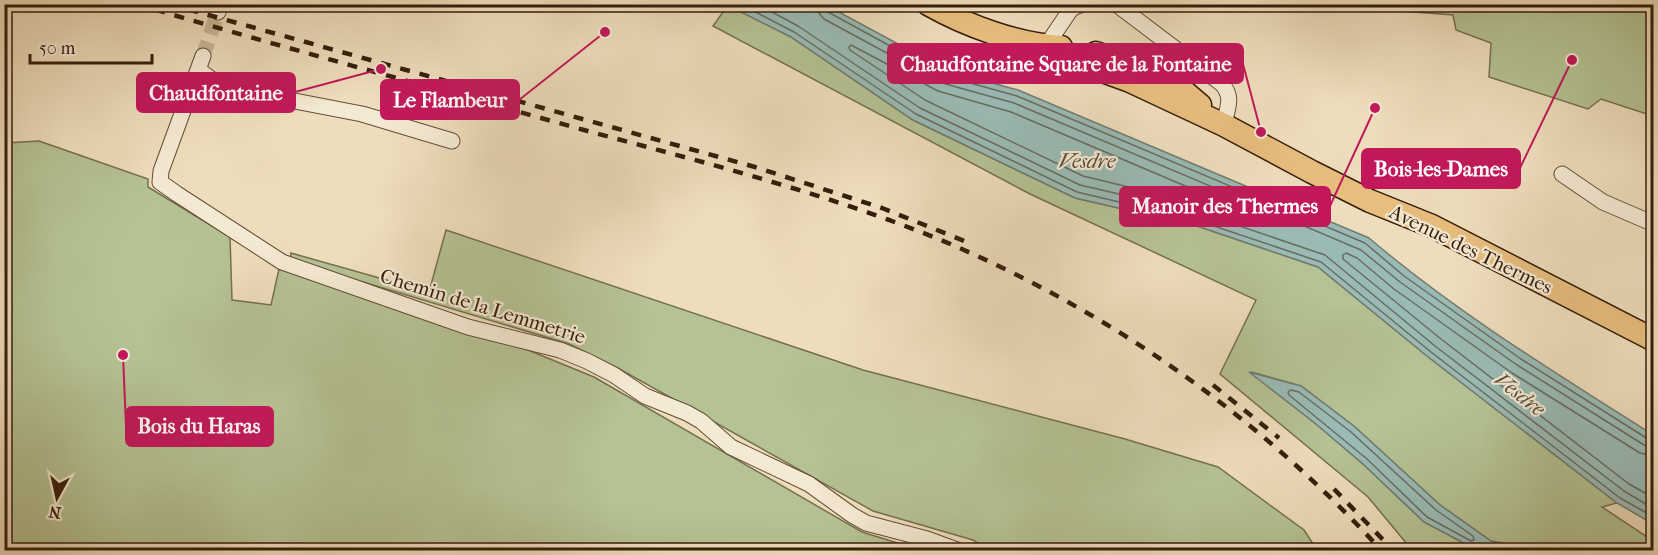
<svg xmlns="http://www.w3.org/2000/svg" width="1658" height="555" font-family="'IM FELL French Canon',serif">
<rect width="100%" height="100%" fill="#eeddbc"/>
<filter id="stains"><feTurbulence type="fractalNoise" baseFrequency=".00333" numOctaves="4"/><feColorMatrix values="0 0 0 0 .2 0 0 0 0 .09 0 0 0 0 .02 0 0 0 .5 -.17"/></filter>
<radialGradient id="worn" r=".72"><stop offset=".6" stop-color="#630" stop-opacity="0"/><stop offset="1" stop-color="#630" stop-opacity=".3"/></radialGradient>
<path fill="#b5c293" stroke="#76704e" stroke-width="1.5" d="M728,5l63,32 122,83 162,78 122,28 121,41 109,89 190,147 -15,4 51,34v9h-115l-47,-9 -51,-36 -85,-78 -54,-41 -50,-14 65,52 47,40 61,58 53,28h-65l-44,-53 -148,-123 36,-74 -226,-106 -317,-168z
M1321,5h332v111l-52,-17 -13,10 -99,-32 2,-34 -35,-13 -3,-15z
M39,141l109,38v8l82,50 2,63 39,5 8,-36 244,79 71,29 268,155 58,18h-915v-407z
M446,230l417,140 262,69 93,28 86,63 13,20h-328l-16,-10 -100,-29 -257,-144 -47,-23 -279,-84 1,-7 138,39z"/>
<path fill="#9abbb5" stroke="#727c71" stroke-width="1.5" d="M727,5h99l122,66 70,19 351,148c88,75 187,135 284,197v89l-36,-21 -190,-147 -109,-89 -121,-41 -122,-28 -162,-78 -122,-83z
M1249,372l52,14 54,41 85,78 51,36 47,9h-61l-53,-28 -61,-58 -47,-40z"/>
<g fill="none" stroke-linecap="round" stroke-linejoin="round">
<path stroke="#686c60" stroke-width="1.5" d="M740,4l54,28 122,82 161,78 122,29 122,41 110,90 189,146 34,19
M757,4l41,22 122,82 160,77 121,28 124,42 110,91 189,145 30,18
M817,4l1,8 6,7 118,64 72,20 347,147 39,32 117,83 127,80 10,2
M824,4l4,8 117,64 72,20 348,147 39,33 117,83 127,80 6,1
M851,45l87,46 73,21 245,104 2,4 -4,2 -51,-17 -120,-29 -158,-76 -75,-50 -1,-3z
M1291,390l8,2 52,40 85,78 37,26 1,4 -3,1 -44,-24 -60,-58 -78,-64 -1,-3z
M1654,456l-14,-3 -128,-80 -118,-84 -37,-31 -11,-5 -3,2v4l98,80 188,145 25,14"/>
<path stroke="#c9b798" stroke-width="15" stroke-dasharray="15 8" stroke-linecap="butt" d="M203,56l15,-44"/>
<defs>
<path id="minor" d="M1116,4l106,80c12,14 5,23 2,41
M218,12l3,-8
M1046,46l25,-37 11,-5
M203,56l-42,115 -1,11 17,12 105,68 186,65 92,23 27,11 27,14 31,21 42,17 14,8 30,26 78,37 43,31 14,8 61,16 30,11
M199,70l23,17 140,27 90,27
M1562,174l41,28 51,22"/>
<path id="primary" d="M928,4c39,22 88,40 133,43
M1046,46l29,15 55,20 94,44 88,47 58,29 62,25 222,114
M1096,53l39,13 38,16 27,23"/>
</defs>
<use href="#minor" stroke="#644d36" stroke-width="17"/>
<use href="#primary" stroke="#361d0a" stroke-width="25"/>
<use href="#minor" stroke="#f4e9d3" stroke-width="15"/>
<use href="#primary" stroke="#e7be7e" stroke-width="22"/>
<path stroke="#361d0a" stroke-width="4.5" stroke-dasharray="10 10" stroke-linecap="butt" d="M136,4c149,44 298,84 448,126 118,32 238,62 352,108 169,70 322,177 445,312
M169,4l586,163 127,41 85,34
M1213,385l66,53
M1334,489l59,61"/>
</g>
<g text-anchor="middle" stroke-width="4.5" stroke-linejoin="round" paint-order="stroke">
<g font-size="20" fill="#361d0a" stroke="#f4e9d3">
<text transform="translate(1471 249) rotate(26)" y="7">Avenue des Thermes</text>
<text transform="translate(483 306) rotate(17)" y="7">Chemin de la Lemmetrie</text>
</g>
<g font-size="21" font-style="italic" fill="#544c3d" stroke="#f4e9d3">
<text x="1087" y="168">Vesdre</text>
<text transform="translate(1520 394) rotate(38)" y="7">Vesdre</text>
</g>
</g>
<path fill="none" stroke="#c2185b" stroke-width="2" d="M1261 132L1243 64M381 69L295 92M605 32L519 100M1572 60L1520 168M1375 108L1330 206M123 355L126 426"/>
<g fill="#c2185b" stroke="#f4e9d3" stroke-width="2">
<circle cx="1261" cy="132" r="6"/>
<circle cx="381" cy="69" r="6"/>
<circle cx="605" cy="32" r="6"/>
<circle cx="1572" cy="60" r="6"/>
<circle cx="1375" cy="108" r="6"/>
<circle cx="123" cy="355" r="6"/>
</g>
<g fill="#c2185b" stroke="#c2185b" stroke-width="2">
<rect x="888" y="44" width="355" height="39" rx="6"/>
<rect x="137" y="73" width="158" height="39" rx="6"/>
<rect x="381" y="80" width="138" height="39" rx="6"/>
<rect x="1362" y="149" width="158" height="39" rx="6"/>
<rect x="1120" y="187" width="210" height="39" rx="6"/>
<rect x="126" y="407" width="147" height="39" rx="6"/>
</g>
<g font-size="21" text-anchor="middle" font-weight="bold" fill="#fff">
<text x="1066" y="71">Chaudfontaine Square de la Fontaine</text>
<text x="216" y="100">Chaudfontaine</text>
<text x="450" y="107">Le Flambeur</text>
<text x="1441" y="176">Bois-les-Dames</text>
<text x="1225" y="213">Manoir des Thermes</text>
<text x="199" y="433">Bois du Haras</text>
</g>
<rect width="1658" height="555" fill="none" stroke="#eeddbc" stroke-width="24"/>
<rect x="6" y="6" width="1646" height="543" fill="none" stroke="#361d0a" stroke-width="3"/>
<rect x="12" y="12" width="1634" height="531" fill="none" stroke="#361d0a" stroke-width="1.5"/>
<g transform="translate(57 498) rotate(188)" stroke="#f4e9d3" stroke-width="4.5" paint-order="stroke">
<path d="M0-4.5L10 22L0 15L-10 22Z" fill="#361d0a"/>
<text y="-9" font-size="16" font-weight="bold" text-anchor="middle" fill="#361d0a">N</text>
</g>
<path d="M30 54v9h122v-9" fill="none" stroke="#361d0a" stroke-width="3"/>
<text x="39" y="54" font-size="18" fill="#361d0a" stroke="#f4e9d3" stroke-width="4.5" paint-order="stroke">50 m</text>
<rect width="100%" height="100%" filter="url(#stains)"/>
<rect width="100%" height="100%" fill="url(#worn)"/>
</svg>
